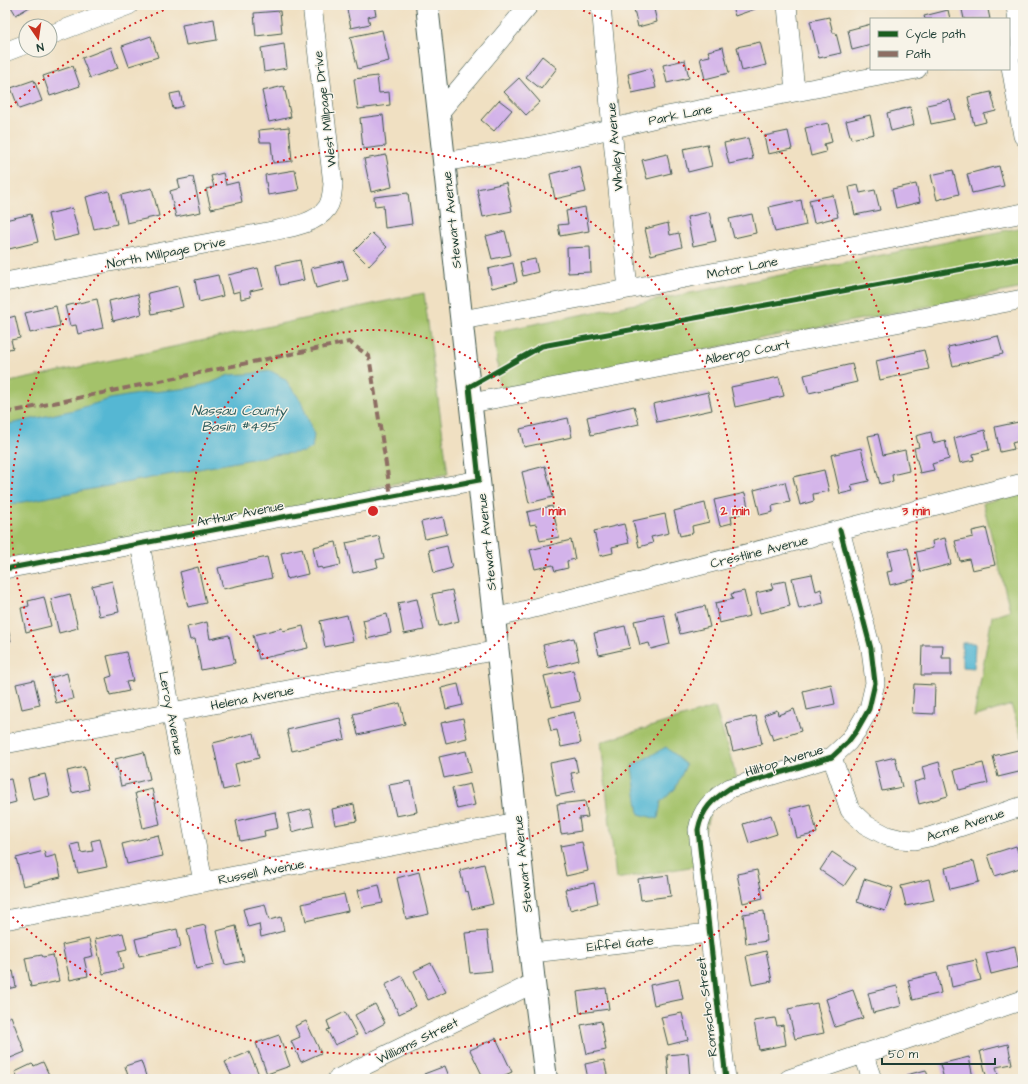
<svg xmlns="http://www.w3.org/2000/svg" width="1028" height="1084" font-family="'Architects Daughter',sans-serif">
<rect width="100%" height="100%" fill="#f7f3e8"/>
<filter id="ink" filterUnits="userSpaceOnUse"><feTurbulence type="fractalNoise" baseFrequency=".025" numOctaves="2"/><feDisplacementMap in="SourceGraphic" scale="8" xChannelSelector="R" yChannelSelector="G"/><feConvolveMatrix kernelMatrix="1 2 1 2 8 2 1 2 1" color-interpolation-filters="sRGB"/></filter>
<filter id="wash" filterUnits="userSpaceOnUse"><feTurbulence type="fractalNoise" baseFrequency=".012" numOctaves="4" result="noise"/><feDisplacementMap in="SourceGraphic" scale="16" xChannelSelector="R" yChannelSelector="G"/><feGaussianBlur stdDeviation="0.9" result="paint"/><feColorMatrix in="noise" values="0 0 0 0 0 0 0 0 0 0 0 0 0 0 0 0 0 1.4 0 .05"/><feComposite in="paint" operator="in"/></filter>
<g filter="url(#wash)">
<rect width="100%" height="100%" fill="#f0e0c2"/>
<path fill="#a4c26a" stroke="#62804f" d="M1023,227v61l-523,101 -6,-57z
M424,293l24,181 -78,14 1,6 -366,72v-183z
M1023,492v209l-3,1 3,11v27l-12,-35 -37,12 18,-101 18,-6 -27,-107z
M715,707l23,75 -22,7 -20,77 -80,13 -15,-137z"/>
<path fill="#54b7d3" stroke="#3a7a84" d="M271,371l14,8 16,22 13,34 -2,13 -8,4 -31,3 -261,49 -7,-8v-71l69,-15 36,-11 34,-6 46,-5 21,-5 18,-8 20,-1z
M962,643h13l-1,25 -12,-1z
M666,747l20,18 -11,24 -14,13 -3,17 -19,-5 -7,-48z"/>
<g id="blocks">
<path fill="#d3b3ea" d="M10,5h23l-17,10z
M346,5h28l2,10 -8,2 2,7 -19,4z
M633,5h20l4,17 -19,5z
M731,5h23l1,4 -20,7z
M961,5h26l3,14h-26z
M948,10l2,9h-25l-1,-3z
M280,11l2,22 -26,3 -2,-23z
M829,17l4,16h3l5,20 -22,5 -9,-37z
M214,19l3,21 -31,5 -4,-20z
M871,24v21l-19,5 -4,-20z
M382,30l7,31 -31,8 -8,-32z
M151,36l7,21 -29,9 -7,-20z
M760,42l6,23 -24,6 -5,-24z
M284,44l3,24 -23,4 -3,-24z
M111,47l7,21 -28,10 -8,-20z
M723,47l6,26 -24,6 -5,-21 10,-2 -2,-5z
M542,56l15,12 -16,21 -15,-12z
M685,60l4,18 -22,5 -4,-18z
M73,66l7,20 -30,10 -7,-20z
M651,68l5,20 -24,5 -4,-19z
M377,76l2,17 10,-1 1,13 -32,4 -4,-30z
M519,78l21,24 -14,13 -22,-23z
M34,80l8,21 -23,8 -8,-21z
M284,86l7,31 -22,5 -7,-31z
M180,92l3,14 -10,3 -3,-15z
M991,92l5,19 -12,3 2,8 -12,3 -6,-28z
M499,100l13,10 -18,21 -13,-11z
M950,100l5,19 -24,5 -4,-19z
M910,107l4,18 -23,6 -4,-18z
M383,115l3,31 -23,3 -3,-31z
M870,115l4,19 -23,5 -5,-18z
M828,123l4,19 -8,2 2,8 -15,4 -6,-28z
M289,127l3,34 -19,2 -2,-21h-11l-1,-12z
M788,131l4,18 -24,5 -4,-18z
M748,138l5,21 -24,5 -5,-21z
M707,144l5,22 -24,6 -5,-23z
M667,154l4,19 -24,6 -5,-19z
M386,155l6,32 -21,5 -7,-33z
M580,166l6,26 -31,7 -5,-25z
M999,166l5,20 -32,7 -5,-19z
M295,170l4,20 -31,5 -3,-20z
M953,170l6,24 -22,6 -6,-25z
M223,173l3,12 12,-3 4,20 -31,7 -5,-20 8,-2 -3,-11z
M193,177l8,35 -25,5 -6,-26 10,-3 -2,-8z
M506,183l6,28 -29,6 -6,-28z
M916,184l4,18 -24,6 -4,-19z
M858,185l2,8 15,-3 5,20 -25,5 -6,-28z
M152,188l7,28 -32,7 -6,-28z
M109,191l8,33 -23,5 -8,-32z
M408,193l4,31 -27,4 -2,-23 -8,1 -1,-9z
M833,195l5,22 -24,6 -5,-23z
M801,200l5,25 -31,7 -6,-25z
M585,207l4,24 -29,5 -2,-11 10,-1 -2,-13z
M72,208l7,27 -25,6 -6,-27z
M709,212l7,29 -23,5 -6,-29z
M31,214l7,28 -29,7 -4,-17v-12z
M752,214l4,19 -22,5 -5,-19z
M668,223l2,12 9,-2 3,14 -31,8 -6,-26z
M505,231l6,24 -19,4 -6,-23z
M372,233l15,14 -18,19 -15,-15z
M590,247l1,25 -23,1 -1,-25z
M535,259l3,13 -15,4 -3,-14z
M300,260l4,20 -24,5 -4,-20z
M343,261l5,19 -32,8 -5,-20z
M513,263l4,19 -25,6 -4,-19z
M258,268l5,20 -13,3 1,6 -10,2 -1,-8 -7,2 -5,-18z
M218,275l5,21 -24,6 -4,-22z
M178,286l5,21 -31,7 -4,-21z
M138,294l4,20 -29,7 -4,-20z
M97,299l6,29 -25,6 -2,-9 -6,1 -5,-20z
M56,306l4,20 -30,7 -5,-20z
M15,316l5,22 -9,2 2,8 -8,2v-31z
M998,336l5,18 -50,12 -5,-19z
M924,350l5,19 -49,11 -4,-19z
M852,364l5,18 -48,11 -5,-18z
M779,377l5,19 -49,11 -4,-20z
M708,392l4,18 -55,12 -4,-18z
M634,406l5,18 -48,11 -4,-18z
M568,418l4,19 -48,10 -4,-18z
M1023,421v19l-11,3 2,6 -14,3 -5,-25z
M985,430l4,20 -16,4 1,6 -14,3 -6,-25z
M931,432l2,11 12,-3 4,19 -17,5 2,6 -14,3 -6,-25 5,-1 -3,-11z
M878,434l5,21 22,-5 4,21 -17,4 1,6 -13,3 -12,-48z
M861,448l8,33 -18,4 2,6 -13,3 -9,-39z
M545,466l8,31 -24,6 -7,-31z
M824,470l5,21 -16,3 1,7 -14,4 -7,-28z
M785,482l5,20 -18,4 1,6 -13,3 -6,-25z
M745,493l4,19 -18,4 1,7 -12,3 -6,-26z
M705,503l4,19 -17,4 1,7 -13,3 -6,-25z
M552,506l7,31 -19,4 -4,-17 -6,1 -3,-13z
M665,514l4,19 -18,4 2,6 -14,4 -6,-26z
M443,517l4,17 -22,5 -4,-17z
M624,524l5,19 -17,4 1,6 -13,3 -6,-25z
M986,528l9,37 -23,5 -3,-11 -9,2 -5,-20 18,-4 -1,-6z
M379,536l5,22 -8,2 2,7 -25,6 -7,-30z
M945,538l6,26 -31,8 -4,-20 17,-4 -1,-7z
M571,540l4,19 -8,2 1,7 -13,3 -2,-6 -18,4 -5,-19z
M336,542l5,23 -19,4v-2l-5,1 -4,-21z
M447,546l5,22 -18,5 -5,-23z
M302,548l6,26 -21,5 -6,-26z
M908,548l7,31 -25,6 -3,-13 5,-1 -4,-19z
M267,557l5,21 -49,11 -5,-21z
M198,567l8,36 -18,4 -8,-35z
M812,574l4,17 5,-2 3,14 -25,6 -7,-31z
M112,581l7,31 -20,4 -7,-30z
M785,581l5,25 -30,7 -4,-20 17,-4 -2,-5z
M452,590l7,31 -20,5 -7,-32z
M744,591l6,25 -31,7 -4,-20 18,-4 -2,-5z
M70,594l8,34 -19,5 -8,-34z
M44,597l7,29 -25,6 -5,-24 8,-2 -1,-5z
M417,599l7,31 -20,4 -6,-31z
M705,606l5,21 -30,7 -5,-21z
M387,614l4,19 -24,6 -4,-19z
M347,615l6,26 -28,6 -5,-26z
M664,615l6,29 -19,5 -2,-6 -9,2 -6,-24z
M5,617l6,24 -6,1z
M207,622l3,17 19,-4 6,28 -34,7 -6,-31 -5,1 -3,-13z
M303,626l5,22 -49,11 -6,-24 29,-7 1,3z
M625,626l5,22 -31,7 -5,-22z
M574,638l5,22 -31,8 -5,-23z
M922,645h21l-1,13h9v17h-30z
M126,652l7,29 -7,1 3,9 -19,4 -4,-17 6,-2 -5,-20z
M573,670l7,31 -28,6 -8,-31z
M67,673l6,26 -17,4 -6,-25z
M34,680l6,25 -18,4 -6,-25z
M458,684l5,21 -17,4 -5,-21z
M831,684l4,20 -28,6 -4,-19z
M914,684l21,1 -1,29 -22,-1z
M400,703l5,21 -47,11 -5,-21z
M794,709l7,22 -28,9 -9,-25 13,-5 1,5z
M574,712l7,31 -20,4 -4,-17 -6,1 -3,-13z
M756,716l6,28 -29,7 -7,-28z
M340,718l5,21 -53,12 -5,-21z
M463,718l4,20 -21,5 -5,-20z
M254,733l5,25 -24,6 5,22 -17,4 -10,-47z
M1022,749l1,6v16l-25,6 -5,-21z
M466,751l5,21 -27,6 -5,-21z
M144,752l6,27 -29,7 -6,-27z
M895,757l7,30 -20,4 -7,-29z
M575,758l3,14 -7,1 4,19 -19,4 -6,-33z
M939,762l9,34 -29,8 -5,-22 11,-3 -3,-12z
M983,763l5,20 -29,7 -5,-20z
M84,767l5,22 -17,4 -5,-22z
M45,774l5,22 -17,4 -5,-22z
M11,779l5,23 -11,3v-25z
M411,781l6,31 -21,4 -7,-31z
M470,784l5,21 -18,4 -5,-21z
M152,789l8,35 -17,4 -8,-35z
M585,801l3,16 -9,1 2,13 -20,3 -4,-30z
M354,804l3,17 -22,4 -3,-16z
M810,804l7,29 -20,5 -7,-29z
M310,809l4,17 -22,6 -4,-18z
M275,812l3,16 -14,3 1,5 -25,5 -4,-20z
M771,815l6,19 -28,9 -6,-19z
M158,835l5,21 -36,8 -5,-20z
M100,839l7,28 -29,6 -7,-28 8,-2 2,10 12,-2 -2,-10z
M582,842l6,29 -22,5 -6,-30z
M1016,846l7,21 -28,9 -7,-21z
M44,851l2,7 10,-3 5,22 -38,9 -7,-28z
M832,852l24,16 -12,18 -24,-16z
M974,861l5,21 -29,7 -5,-21z
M484,864l9,40 -21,5 -4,-18 -3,1 -5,-22z
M757,870l6,28 -20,5 -6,-29z
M419,872l10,42 -23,5 -9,-41z
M668,875l3,21 -30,4 -3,-21z
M864,879l29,9 -8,23 -28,-9z
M929,879l5,21 -28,6 -5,-20z
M594,883l4,20 -28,7 -5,-21z
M379,885l4,18 -21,4 -4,-17z
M344,894l4,17 -42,10 -4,-17z
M265,904l4,16 12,-3 3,14 -23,6 -2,-13 -11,3 -5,-18z
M764,911l3,30 -21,3 -3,-30z
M205,925l9,40 -18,4 -9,-40z
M236,926l8,35 -19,4 -8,-34z
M177,929l4,18 -42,9 -4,-17z
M487,931l5,40 -22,2 -5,-40z
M123,933l4,16 -8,2 4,18 -20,5 -8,-35z
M89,939l4,17 -9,2 4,18 -18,4 -8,-35z
M1015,946l4,21 -28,7 -5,-21z
M766,951l6,30 -20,4 -6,-29z
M42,955l1,2 10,-2 6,26 -28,6 -6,-29z
M976,960l5,20 -29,7 -4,-21z
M431,963l15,29 -18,8 -14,-29z
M13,971l3,16 -9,2 -1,-2h-1v-14z
M937,973l4,20 -28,7 -5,-20z
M402,976l14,30 -17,8 -14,-29z
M679,979l4,20 -29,6 -4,-20z
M897,986l4,20 -28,7 -5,-20z
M606,988l3,21 -29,4 -3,-21z
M853,990l10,28 -28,9 -9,-28z
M817,1003l7,30 -29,6 -7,-30z
M375,1004l10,19 -20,11 -10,-19z
M345,1012l12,23 -22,10 -8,-15 3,-1 -3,-8z
M682,1013l6,27 -20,5 -7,-28z
M11,1016l14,36 -17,7 -3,-7v-33z
M775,1018l2,8 6,-1 3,20 -27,5 -5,-29z
M306,1021l15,32 -20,9 -10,-21 9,-4 -5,-11z
M601,1021l5,29 -19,4 -6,-29z
M279,1035l11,31 -23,8 -11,-31z
M1023,1037v16h-1l-3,-15z
M496,1038l16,34 -16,7h-12l-14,-29z
M1008,1044l4,20 -16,3 3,12h-12l-7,-28z
M249,1052l12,27h-28l-8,-17z
M688,1053l2,26h-21l-2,-24z
M969,1057l4,21 -5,1h-24l-4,-15z
M604,1060l4,19h-20l-3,-15z
M141,1061l6,18h-18l-4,-13z
M43,1062l8,17h-32l-4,-7 17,-8 2,2z
M445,1066l5,13h-24l-2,-5z
M926,1070l3,9h-22l-1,-4z"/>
</g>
</g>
<g filter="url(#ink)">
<use href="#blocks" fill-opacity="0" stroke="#3e5549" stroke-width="1"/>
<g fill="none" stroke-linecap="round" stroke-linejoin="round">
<defs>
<path id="minor" d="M601,5l11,124 16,160
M787,5l8,87
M1016,5l5,44
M50,35l79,-30
M5,52l21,-8
M1009,55l14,81
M439,113l90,-108
M444,162l103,-18 109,-26 261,-49
M5,282l262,-50c19,-4 48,-7 60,-24 5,-7 5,-16 6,-24l-21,-179
M462,320l166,-31 395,-76
M471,403l552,-104
M140,544l63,338
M5,569l474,-89
M495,618l528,-135
M5,744l493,-94
M832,757l18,53 16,15 21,11 12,3 15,1 15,-3 94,-31
M5,920l512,-98
M532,953l177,-20
M863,1053l9,26
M337,1079l197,-96
M726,1079l-28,-249c4,-21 14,-30 32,-42l102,-31 16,-15 9,-12 12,-21 6,-26 -4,-34 -31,-119
M789,1079l234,-79"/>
<path id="major" d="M427,5l107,978 12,96"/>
</defs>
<use href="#minor" stroke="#3e5549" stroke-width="20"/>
<use href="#major" stroke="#3e5549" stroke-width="24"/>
<use href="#minor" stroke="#fff" stroke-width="19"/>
<use href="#major" stroke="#fff" stroke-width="22"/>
<path stroke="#8d6e63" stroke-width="4" stroke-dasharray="8 4" stroke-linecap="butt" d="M5,413l344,-71 20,14 22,140"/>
<defs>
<path id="cycleway" d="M5,569l474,-89 -10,-93 73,-41 481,-88
M726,1079l-28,-249c4,-21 14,-30 32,-42l102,-31 16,-15 9,-12 12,-21 6,-26 -4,-34 -31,-119"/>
</defs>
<use href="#cycleway" stroke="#f7f3e8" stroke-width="8"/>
<use href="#cycleway" stroke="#1b5e20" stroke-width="5"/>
</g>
</g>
<g fill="none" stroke="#d62828" stroke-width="2" stroke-dasharray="2 4">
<circle cx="373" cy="511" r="181"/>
<circle cx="373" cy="511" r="362"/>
<path d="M6 111A543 543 0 0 1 174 6M572 6A543 543 0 1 1 6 911"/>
</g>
<g text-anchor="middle" stroke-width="3" stroke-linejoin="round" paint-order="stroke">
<g font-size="13" fill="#1f3d34" stroke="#f7f3e8">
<text transform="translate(324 109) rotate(-97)" y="5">West Millpage Drive</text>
<text transform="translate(680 114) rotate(-11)" y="5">Park Lane</text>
<text transform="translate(614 147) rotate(-95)" y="5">Whaley Avenue</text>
<text transform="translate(451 220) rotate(-96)" y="5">Stewart Avenue</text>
<text transform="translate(166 252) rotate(-11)" y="5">North Millpage Drive</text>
<text transform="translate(742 267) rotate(-11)" y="5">Motor Lane</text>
<text transform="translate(747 351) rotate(-11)" y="5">Albergo Court</text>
<text transform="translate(240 513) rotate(-11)" y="5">Arthur Avenue</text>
<text transform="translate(486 542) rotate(-96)" y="5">Stewart Avenue</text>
<text transform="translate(759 551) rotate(-14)" y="5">Crestline Avenue</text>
<text transform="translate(252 697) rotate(-11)" y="5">Helena Avenue</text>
<text transform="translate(172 713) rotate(79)" y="5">Leroy Avenue</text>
<text transform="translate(784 760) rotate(-17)" y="5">Hilltop Avenue</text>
<text transform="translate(965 824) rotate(-18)" y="5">Acme Avenue</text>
<text transform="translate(522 864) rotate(-96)" y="5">Stewart Avenue</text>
<text transform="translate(261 871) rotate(-11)" y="5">Russell Avenue</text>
<text transform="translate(620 943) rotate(-6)" y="5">Eiffel Gate</text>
<text transform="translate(706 1007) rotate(-97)" y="5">Romscho Street</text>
<text transform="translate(417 1040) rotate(-26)" y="5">Williams Street</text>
</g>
<g font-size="14" font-style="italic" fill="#2c5c5c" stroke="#f7f3e8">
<text x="239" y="415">Nassau County<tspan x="239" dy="16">Basin #495</tspan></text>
</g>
</g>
<circle cx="373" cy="511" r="6" fill="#d62828" stroke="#f7f3e8" stroke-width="2"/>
<g font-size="12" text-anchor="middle" font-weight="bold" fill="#d62828" stroke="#f7f3e8" stroke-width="3" stroke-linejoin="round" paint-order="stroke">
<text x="554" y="515">1 min</text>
<text x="735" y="515">2 min</text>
<text x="916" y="515">3 min</text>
</g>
<rect width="1028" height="1084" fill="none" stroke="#f7f3e8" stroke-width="20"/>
<rect x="870" y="18" width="140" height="52" fill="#f7f3e8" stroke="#a1aaa0"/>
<rect x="878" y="31" width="20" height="6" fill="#1b5e20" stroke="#a1aaa0"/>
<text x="906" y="38" font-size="12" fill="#1f3d34">Cycle path</text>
<rect x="878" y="51" width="20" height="6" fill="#8d6e63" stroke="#a1aaa0"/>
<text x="906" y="58" font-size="12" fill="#1f3d34">Path</text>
<g transform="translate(38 38) rotate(167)"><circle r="19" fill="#f7f3e8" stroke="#a1aaa0"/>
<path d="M0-3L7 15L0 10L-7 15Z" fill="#c8321e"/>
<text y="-6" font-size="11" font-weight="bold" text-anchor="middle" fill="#1f3d34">N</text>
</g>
<path d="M882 1058v6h113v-6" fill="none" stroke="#1f3d34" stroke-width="2"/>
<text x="888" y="1058" font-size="12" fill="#1f3d34" stroke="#f7f3e8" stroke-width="3" paint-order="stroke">50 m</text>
</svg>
